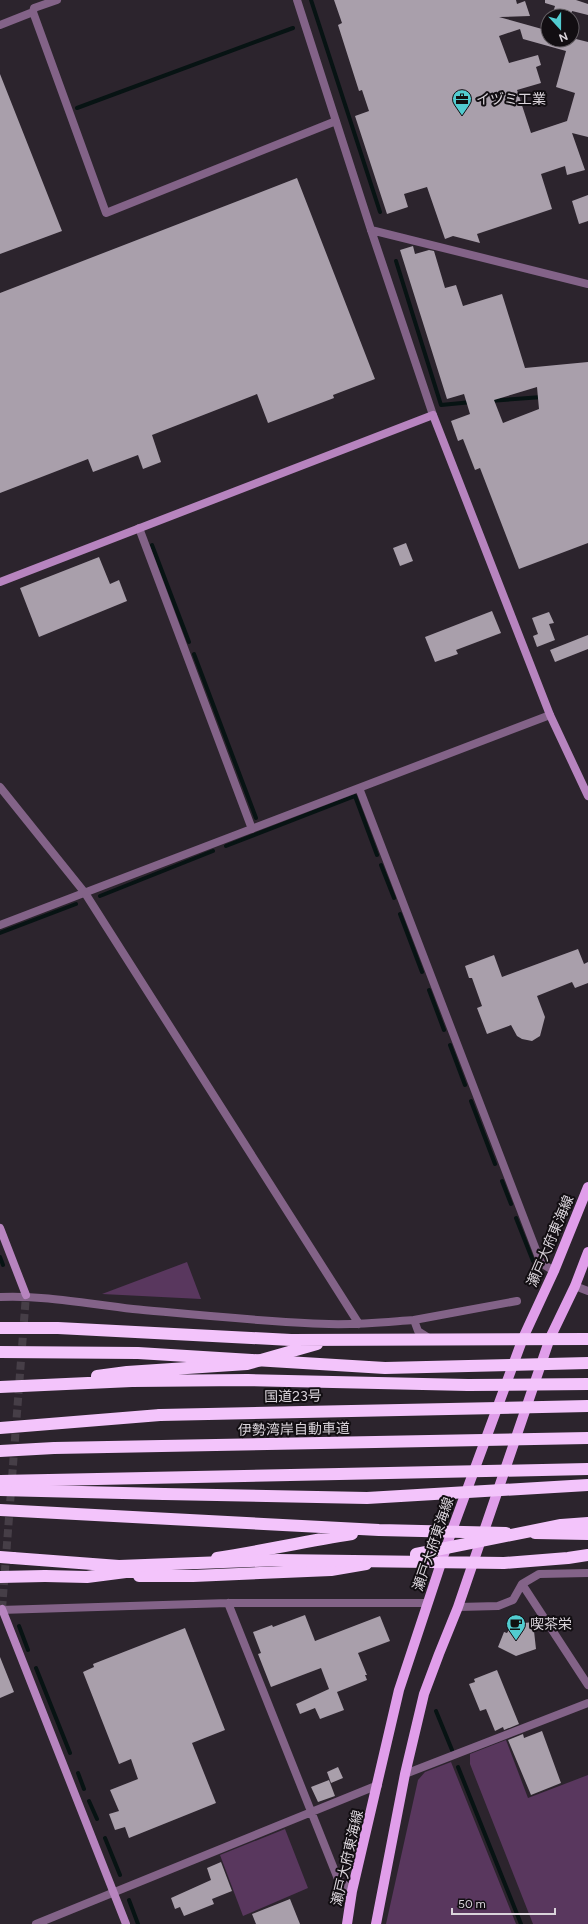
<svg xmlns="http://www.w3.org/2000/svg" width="588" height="1924" font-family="Figtree,'Noto Sans JP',sans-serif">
<rect width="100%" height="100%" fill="#2c242d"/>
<path fill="#59375e" d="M187,1262l14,37 -99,-5z
M506,1740l22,58 60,-23v149h-55l-63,-160v-10z
M451,1762l65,162h-130l32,-144 7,-8z
M285,1829l23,59 -65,28 -23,-61z"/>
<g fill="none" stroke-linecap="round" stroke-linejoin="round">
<path stroke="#071313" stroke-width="4" d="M311,0l69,212
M77,108l216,-80
M396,261l45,144 31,-3
M489,401l53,-4
M152,545l37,97
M194,654l62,164
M226,846l129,-50 22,59
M381,865l13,33
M100,896l113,-45
M400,914l22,58
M0,933l76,-29
M429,990l15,40
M450,1045l15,40
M471,1101l24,63
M502,1181l9,23
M516,1218l17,43
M0,1257l3,8
M19,1626l9,24
M36,1668l34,85
M436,1711l16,39
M458,1767l63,157
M78,1773l6,16
M89,1801l8,18
M105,1838l15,37
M129,1900l9,24"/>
</g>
<path fill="#a99fab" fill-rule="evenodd" d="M334,0h182l1,4 8,-3 5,15 -31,1 43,12 3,11h27v-2l16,4v95l-16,-4 13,37 -18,5 -2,-9 -24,8 11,35 -75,25 3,9 -27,-7 -8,3 -18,-52 -23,7 4,13 -21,7 -32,-98 14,-5 -7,-21 -3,1 -21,-66 4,-2zM520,29l3,10 43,12 -10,36 19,6 -8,28 -36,12 -14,-43 24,-7 -5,-16 5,-2 -3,-10 -29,8 -10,-27z
M545,0h31l12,4v11l-16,-4 -1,5h-19l3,-10 -10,-3z
M0,74l62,157 -62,23z
M297,178l78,201 -42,16 1,3 -66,25 -11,-29 -105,41 9,27 -18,7 -5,-14 -45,17 -5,-13 -88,34v-200z
M588,195v26l-9,3 -7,-23z
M413,246l2,8 14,-4 5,1 11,37 11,-3 7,21 39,-12 23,74 63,-6v181l-69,26 -39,-101 -5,2 -12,-31 -5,2 -7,-20 19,-7 -6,-20 -17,5 -47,-149zM537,387l2,22 -36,14 -9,-23z
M406,543l7,18 -13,5 -7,-18z
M99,557l11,27 9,-4 8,21 -88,36 -19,-49z
M492,611l9,22 -45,17 2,4 -23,8 -10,-25z
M549,612l5,11 -5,1 6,16 -18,7 -4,-11 5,-2 -6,-16z
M588,635v14l-33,13 -5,-12z
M578,949l6,15 4,-2v21l-13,5 -3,-6 -35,14 8,21 -5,19 -8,5 -10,-2 -5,-3 -6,-11 -24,9 -10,-26 5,-2 -10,-28h-3l-4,-12 29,-11 8,22z
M305,1615l10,26 65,-25 10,25 -32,12 9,22h-2l2,5 -30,12 7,18 -24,9 -5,-11 -15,6 -4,-10 33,-15 -8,-21 -50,19 -13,-33 3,-1 -8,-21 19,-7 1,2z
M533,1622l3,27 -20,7 -18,-9 6,-15 3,1 3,-5 6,2v-6z
M185,1628l40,102 -33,13 24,60 -87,35 -4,-11 -10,3 -6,-16 10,-3 -9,-21 28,-11 -7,-20 -12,5 -36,-92 11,-5 -1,-3z
M0,1657l14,35 -14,6z
M497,1670l22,54 -15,6 -1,-3 -8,4 -9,-22 -6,2 -11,-27 6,-2 -1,-3z
M542,1731l19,52 -30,12 -23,-55 15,-6 1,4z
M338,1767l5,11 -12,5 -4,-11z
M329,1780l6,16 -17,6 -7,-15z
M221,1862l11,29 -20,8 2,5 -30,12 -4,-9 -5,2 -4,-11 40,-18 -4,-12z
M290,1899l10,25h-44l-4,-10z"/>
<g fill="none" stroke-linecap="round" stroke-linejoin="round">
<path stroke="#463e47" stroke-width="8" stroke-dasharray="8 4" stroke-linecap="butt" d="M2,1609l24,-314"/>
<path stroke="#836388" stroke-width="8" d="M297,0l74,230 62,185
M33,12l73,201 230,-92
M0,25l33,-13 1,-4 23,-8
M371,230l217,54
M139,528l113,301
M0,787l85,106 274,431
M359,788l182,475 13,8
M0,925l550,-210
M575,1286l13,5
M0,1297c45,-2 88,7 133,12 65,6 131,13 196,15 29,1 57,-2 85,-4l4,11 11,7
M414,1320l103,-19
M522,1584l66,101
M228,1603l110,276 14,12
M458,1607l40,-1 15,-6 9,-16 17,-10 49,-1
M0,1610l228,-7h200
M405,1774l183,-71
M36,1924l342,-139"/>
<path stroke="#b784bf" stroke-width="8" d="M0,582l433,-167 117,300 38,81
M0,1228l26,67
M2,1609l124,315"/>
<path stroke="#e09eea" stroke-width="10" d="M347,1924l5,-33 47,-201 52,-157 72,-195 31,-67 34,-84
M376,1924l29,-150 19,-80 15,-40 19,-47 92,-269 25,-52 13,-34"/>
<path stroke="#f3c4fb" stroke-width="12" d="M0,1328h58l233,12 297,-1
M97,1376l30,-4 120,-8 70,-20
M0,1387l132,-6 116,-1 220,5
M0,1428l160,-13
M0,1490l164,4
M0,1510l379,20 127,3
M535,1533l53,1
M13,1558l106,8
M217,1558c45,-7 90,-17 135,-24
M45,1576l42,1 62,-8
M139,1576h54l138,-6 35,-6"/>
<path stroke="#f3c4fb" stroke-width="12" d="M0,1352l138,1 247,15 203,-5
M468,1385l120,-1
M160,1415l428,-9
M0,1451l54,-3 534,-10
M0,1481l588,-12
M164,1494l203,4 221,-13
M416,1554l145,-29 27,-2
M0,1557l13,1
M119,1566l159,-6 226,3 64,-5 20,-3
M0,1577l45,-1"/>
</g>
<defs>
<symbol id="office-pin" viewBox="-11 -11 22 30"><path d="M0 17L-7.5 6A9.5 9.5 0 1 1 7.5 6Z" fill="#52ccd0" stroke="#120e12"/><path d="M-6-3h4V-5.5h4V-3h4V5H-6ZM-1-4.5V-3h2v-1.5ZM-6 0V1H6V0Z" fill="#111"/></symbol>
<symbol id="cafe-pin" viewBox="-11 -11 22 30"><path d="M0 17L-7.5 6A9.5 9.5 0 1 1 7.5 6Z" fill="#52ccd0" stroke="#120e12"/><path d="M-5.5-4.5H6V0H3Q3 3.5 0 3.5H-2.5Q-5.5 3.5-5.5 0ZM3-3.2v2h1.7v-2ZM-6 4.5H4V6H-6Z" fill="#111"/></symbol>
</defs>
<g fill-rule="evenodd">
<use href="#office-pin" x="451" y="88" width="22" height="30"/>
<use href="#cafe-pin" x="505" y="1613" width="22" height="30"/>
</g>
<g text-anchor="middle" stroke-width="4" stroke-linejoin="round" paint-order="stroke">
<g font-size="14" fill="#dad4db" stroke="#120e12" text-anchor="start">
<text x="476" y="104">イヅミ工業</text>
<text x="530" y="1629">喫茶栄</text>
</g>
<g font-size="14" fill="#dad4db" stroke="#120e12">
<text transform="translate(550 1241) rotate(-67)" y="5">瀬戸大府東海線</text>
<text transform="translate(293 1396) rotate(-1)" y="5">国道23号</text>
<text transform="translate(294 1429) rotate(-1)" y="5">伊勢湾岸自動車道</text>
<text transform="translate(433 1544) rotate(-71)" y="5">瀬戸大府東海線</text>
<text transform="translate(347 1858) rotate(-77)" y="5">瀬戸大府東海線</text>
</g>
</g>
<g transform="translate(560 28) rotate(159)"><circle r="19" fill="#120e12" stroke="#625d62"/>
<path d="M0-3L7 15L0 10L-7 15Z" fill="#52ccd0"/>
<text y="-6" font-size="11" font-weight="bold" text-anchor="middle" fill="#dad4db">N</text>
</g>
<path d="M452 1908v6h103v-6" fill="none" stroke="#dad4db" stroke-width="2"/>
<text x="458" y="1908" font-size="12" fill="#dad4db" stroke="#120e12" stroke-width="3" paint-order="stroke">50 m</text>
</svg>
